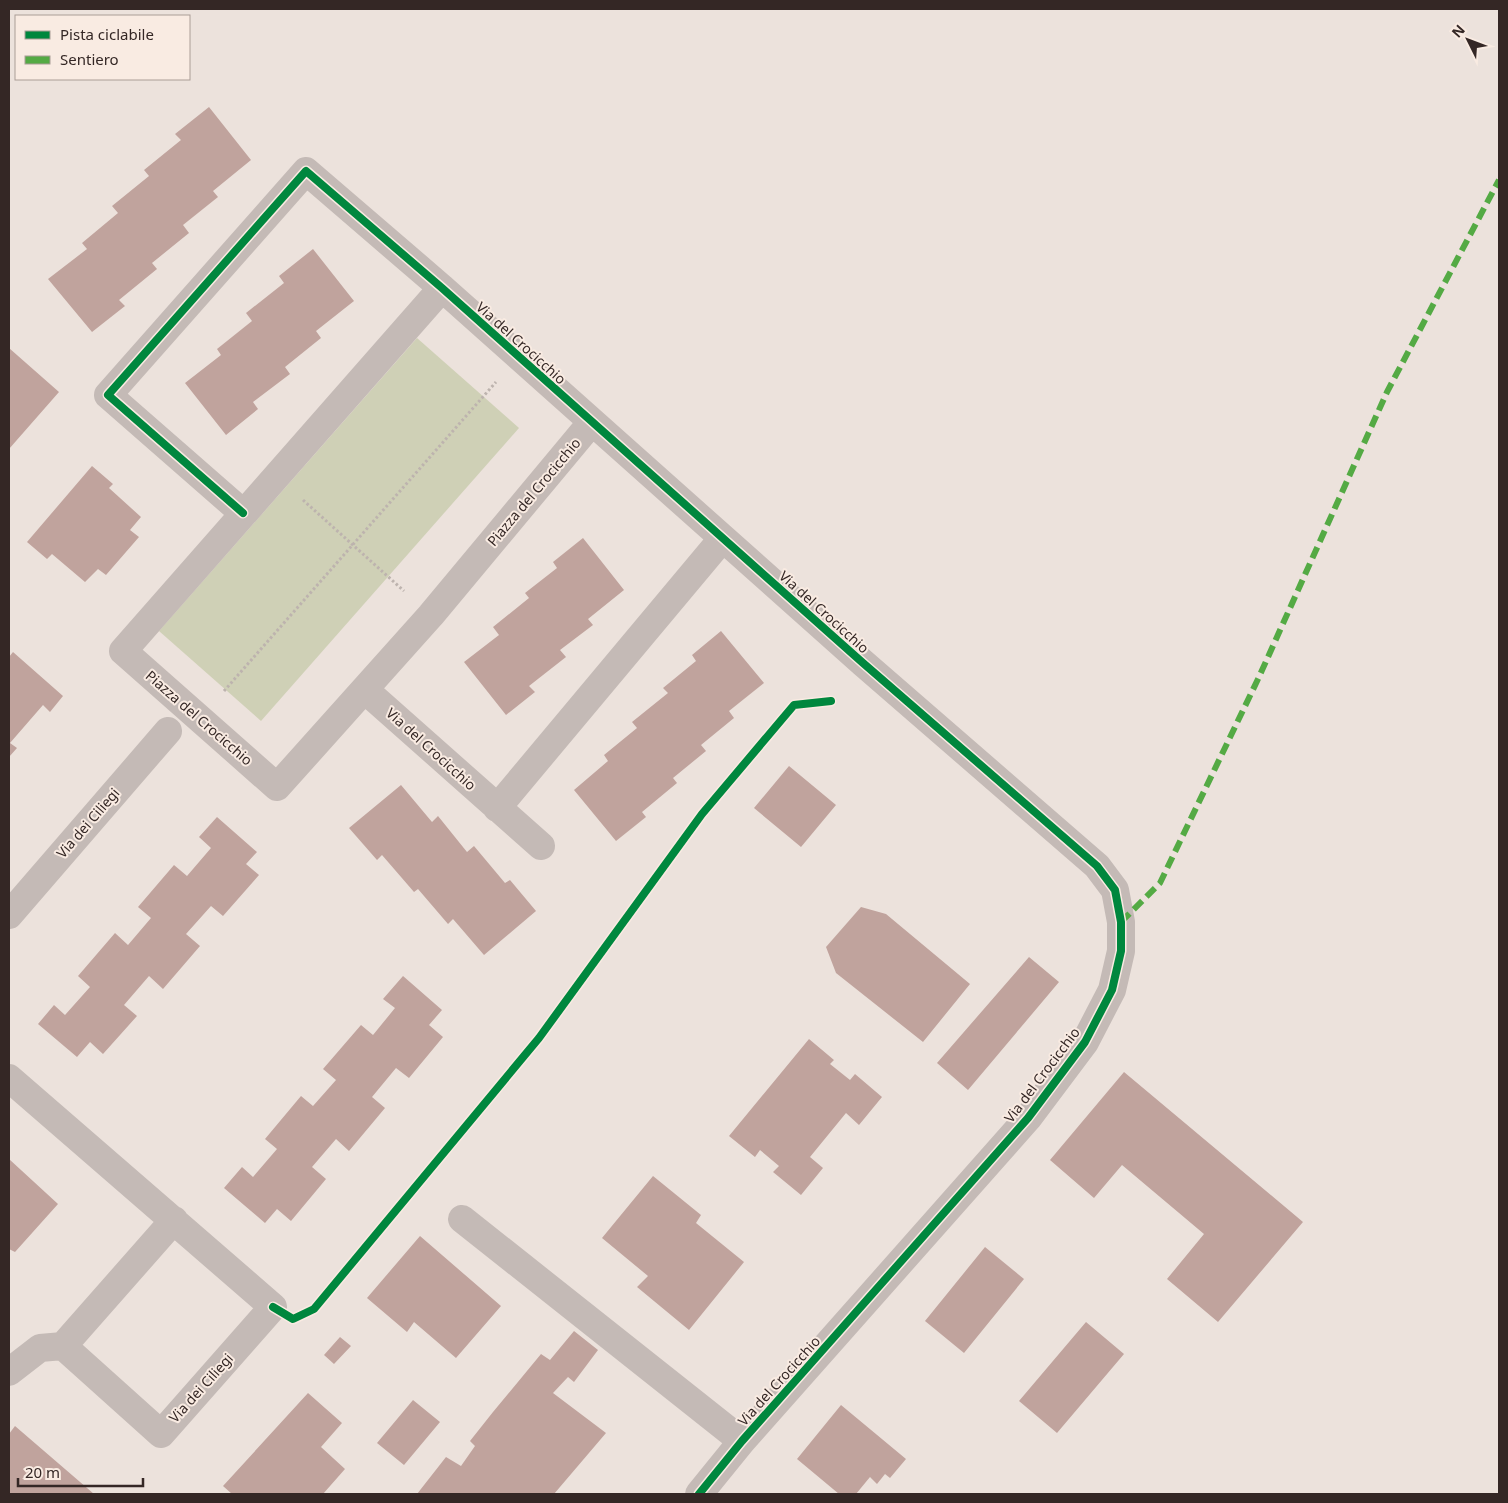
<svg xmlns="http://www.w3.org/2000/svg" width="1508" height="1503" font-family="'Noto Sans',sans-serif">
<rect width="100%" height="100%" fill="#ece2dc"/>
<path fill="#cfd0b6" d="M417,338l102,90 -258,293 -102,-90z"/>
<path fill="#c0a39d" d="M209,107l42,53 -38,31 5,6 -35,28 6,8 -37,30 5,6 -38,31 6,6 -33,26 -44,-53 39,-30 -5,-6 36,-30 -6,-7 37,-30 -5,-6 37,-30 -6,-6z
M313,249l41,52 -38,30 5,7 -36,29 5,7 -37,28 5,7 -32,26 -41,-52 36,-28 -4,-6 35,-28 -6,-8 38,-30 -5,-7z
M9,348l50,44 -50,57z
M92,466l21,18 -4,4 32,29 -11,13 9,7 -33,38 -8,-6 -13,13 -33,-28 -5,5 -20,-17z
M583,538l41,52 -36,29 5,6 -33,25 6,7 -37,29 6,6 -29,23 -42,-53 35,-27 -6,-8 36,-29 -4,-5 32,-25 -4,-6z
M721,631l43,52 -35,28 5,7 -33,27 5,6 -33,27 4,5 -35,29 4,5 -30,24 -42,-51 34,-29 -4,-6 33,-27 -5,-6 36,-29 -5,-5 33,-27 -4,-6z
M13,652l50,44 -13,16 -7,-7 -33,38 7,5 -8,9v-100z
M789,766l47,39 -35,42 -47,-39z
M401,785l31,37 6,-6 29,36 7,-6 31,37 5,-3 26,31 -52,44 -31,-36 -5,5 -30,-35 -4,3 -32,-37 -5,5 -28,-32z
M217,817l40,35 -11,12 13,11 -36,41 -12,-10 -25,28 14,12 -37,43 -14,-13 -25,29 13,11 -34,38 -13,-12 -13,15 -39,-33 16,-19 11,10 25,-28 -12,-11 37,-43 13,12 23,-27 -13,-11 36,-42 13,11 24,-28 -12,-11z
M861,907l25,7 84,70 -47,58 -87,-69 -10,-26z
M1029,957l30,25 -91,108 -31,-27z
M403,976l39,34 -13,15 14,12 -34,41 -13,-10 -24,29 13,11 -36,43 -13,-12 -24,28 14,12 -35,42 -14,-12 -12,14 -41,-35 18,-21 11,10 24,-28 -12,-10 36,-43 12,10 23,-26 -13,-11 38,-44 12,10 22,-27 -12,-9z
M809,1039l25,21 -4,4 20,16 5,-6 27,23 -23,28 -13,-12 -36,44 13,11 -22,27 -28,-23 6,-6 -19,-16 -5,7 -26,-21z
M1124,1072l179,150 -85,100 -51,-43 37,-45 -82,-69 -28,33 -44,-38z
M9,1159l49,45 -43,48 -6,-3z
M653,1176l48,39 -5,8 48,39 -55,68 -52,-43 11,-11 -46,-38z
M420,1236l81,70 -45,52 -42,-36 -7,10 -40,-34z
M985,1247l39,32 -60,74 -39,-32z
M1086,1322l38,32 -67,79 -38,-32z
M574,1331l24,19 -24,32 -6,-5 -15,16 53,40 -52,61h-137l29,-37 15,9 14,-20 -5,-5 23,-29 48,-58 9,6z
M340,1337l11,9 -17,18 -10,-9z
M308,1393l34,30 -21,24 24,22 -22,25h-91l-9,-8z
M413,1400l27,22 -36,43 -27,-22z
M841,1405l65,54 -16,19 -5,-4 -8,10 -7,-7 -14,17h-17l-42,-35z
M15,1426l79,68h-85v-60z"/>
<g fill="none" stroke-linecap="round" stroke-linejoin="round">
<path stroke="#bdb3ae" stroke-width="3" stroke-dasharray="2.5 2.5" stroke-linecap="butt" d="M303,500l101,91
M224,691l272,-309"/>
<path stroke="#c4bab6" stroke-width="28" d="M442,288l-319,363 154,136 154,-172 160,-192
M243,513l-135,-118 198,-224 136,117 421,375 234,203 18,24 6,32v29l-9,39 -27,52 -57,76 -286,323 -43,53
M365,690l176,156
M497,808l225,-269
M9,915l159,-184
M9,1078l264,229 -112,127 -98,-88 111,-126
M462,1219l280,222
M9,1372l31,-24 23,-2"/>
<path stroke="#54aa44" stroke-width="6" stroke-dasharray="12 6" stroke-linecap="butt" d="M1121,922l39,-39 99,-206 128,-285 112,-212"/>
<defs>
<path id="cycleway" d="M243,513l-135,-118 198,-224 136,117 421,375 234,203 18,24 6,32v29l-9,39 -27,52 -57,76 -286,323 -43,53
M273,1307l20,12 21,-10 225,-271 163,-224 92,-109 37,-4"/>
</defs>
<use href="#cycleway" stroke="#f9ebe2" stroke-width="11"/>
<use href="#cycleway" stroke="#00873e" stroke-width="8"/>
</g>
<g text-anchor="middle" stroke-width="4" stroke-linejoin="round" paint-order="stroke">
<g font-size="14" fill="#342725" stroke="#f9ebe2">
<text transform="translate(521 343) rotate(42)" y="5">Via del Crocicchio</text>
<text transform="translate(534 492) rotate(-50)" y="5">Piazza del Crocicchio</text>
<text transform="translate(824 612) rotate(42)" y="5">Via del Crocicchio</text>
<text transform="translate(199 718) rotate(41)" y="5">Piazza del Crocicchio</text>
<text transform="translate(431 749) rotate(42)" y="5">Via del Crocicchio</text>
<text transform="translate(88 823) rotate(-49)" y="5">Via dei Ciliegi</text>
<text transform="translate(1042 1075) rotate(-53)" y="5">Via del Crocicchio</text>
<text transform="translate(779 1381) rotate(-48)" y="5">Via del Crocicchio</text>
<text transform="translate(201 1388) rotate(-48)" y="5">Via dei Ciliegi</text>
</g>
</g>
<rect width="1508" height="1503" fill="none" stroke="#342725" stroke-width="20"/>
<rect x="15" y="15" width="175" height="65" fill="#f9ebe2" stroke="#aa9d96"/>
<rect x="25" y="31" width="25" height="8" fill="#00873e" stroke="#aa9d96"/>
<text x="60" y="40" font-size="15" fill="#342725">Pista ciclabile</text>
<rect x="25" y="56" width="25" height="8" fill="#54aa44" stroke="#aa9d96"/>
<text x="60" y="65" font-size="15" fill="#342725">Sentiero</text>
<g transform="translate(1468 40) rotate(312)" stroke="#f9ebe2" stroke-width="4" paint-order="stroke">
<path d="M0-4L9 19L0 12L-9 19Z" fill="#342725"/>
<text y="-8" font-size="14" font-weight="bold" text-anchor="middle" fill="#342725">N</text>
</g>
<path d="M18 1478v8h125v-8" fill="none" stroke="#342725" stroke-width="2.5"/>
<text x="25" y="1478" font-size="15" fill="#342725" stroke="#f9ebe2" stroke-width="4" paint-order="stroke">20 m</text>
</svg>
